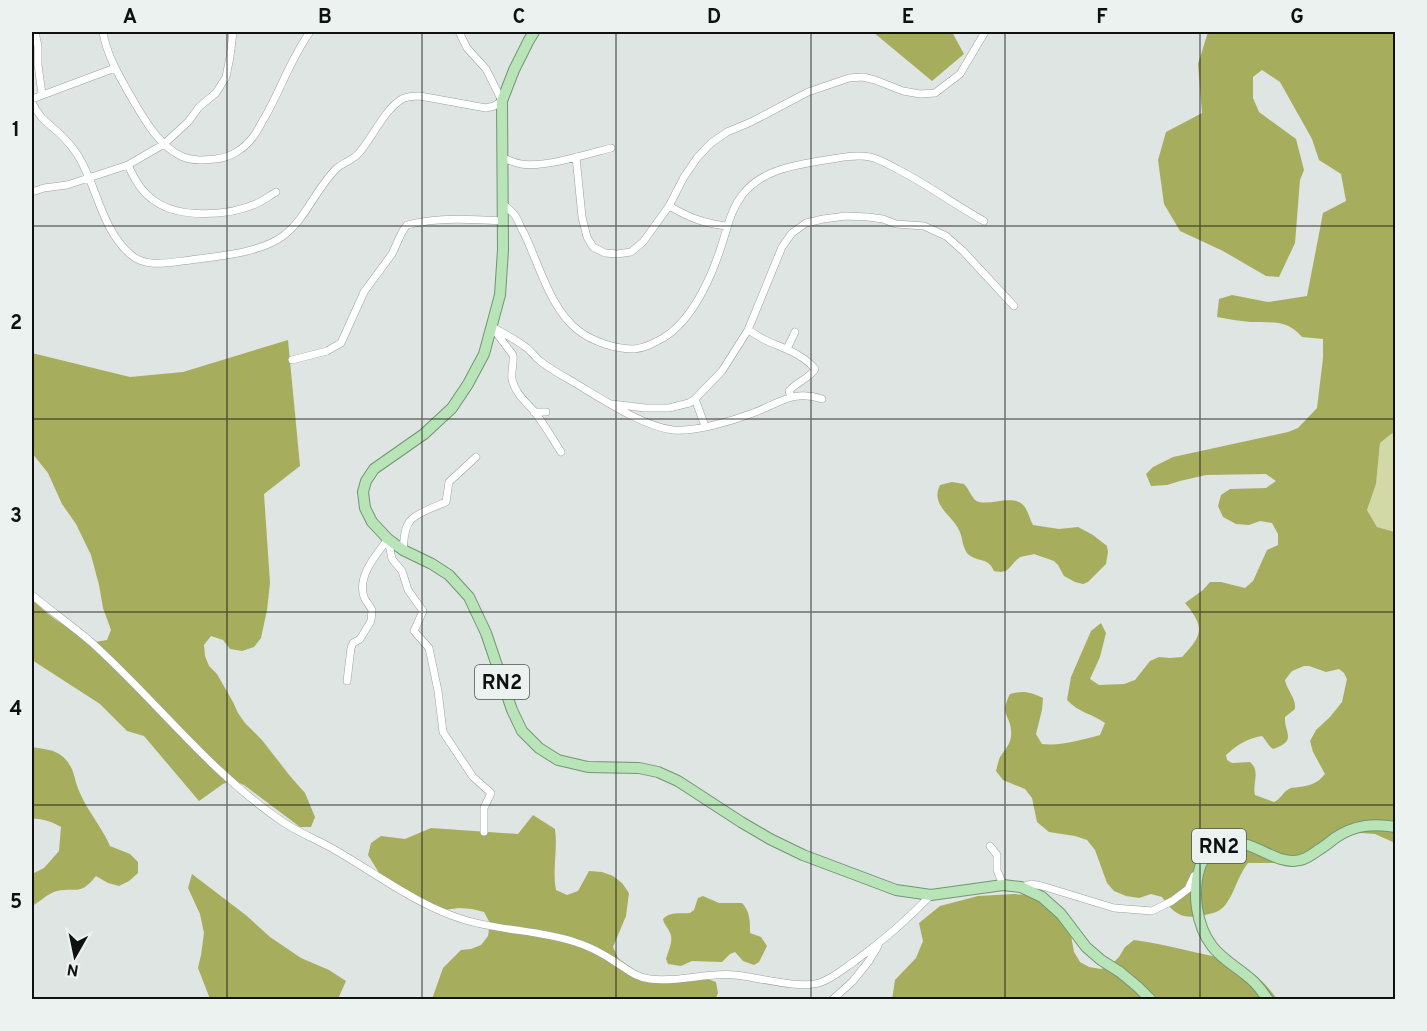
<svg xmlns="http://www.w3.org/2000/svg" width="1427" height="1031" font-family="Overpass,sans-serif">
<rect width="100%" height="100%" fill="#dee5e3"/>
<path fill="#d3d9a6" d="M1395,433v99l-18,-5 -10,-17 9,-26 4,-41 11,-9z"/>
<path fill="#a6ae5d" fill-rule="evenodd" d="M873,32h79l12,22 -32,27z
M1208,32h187v401l-4,1 -11,9 -4,41 -9,26 10,17 18,5v311l-20,-9 -28,-2 -62,31h-37c-11,14 -13,29 -22,41 -6,8 -12,9 -21,11 -21,5 -31,0 -43,-18l-11,-3 -12,4 -13,-2 -12,-5 -7,-8 -12,-33 -8,-10 -12,-4 -26,-4 -12,-10 -5,-24 -7,-9 -22,-9 -7,-9c1,-4 2,-9 4,-14 4,-6 11,-14 11,-21 2,-20 -13,-19 -1,-42 13,-4 21,-2 33,4l-1,12 -6,24 6,10c20,2 39,-4 58,-9l5,-12c-14,-10 -26,-10 -38,-23l4,-23 20,-46 10,-8 5,10 -6,24 -10,22 9,6 25,-1 11,-4 15,-19 9,-4 11,1 12,-1c21,-22 23,-30 3,-54l18,-13 7,-8h11l24,6 8,-7 14,-31 11,-5v-11l-6,-11 -12,-2 -11,4 -13,-1 -13,-7 -5,-11 3,-11 9,-6 36,-1 10,-7 -10,-7 -60,1 -26,6 -13,4 -16,1 -5,-12 7,-7 20,-10 115,-25 10,-4 19,-20 6,-50v-19l-21,-2c-15,-18 -31,-14 -52,-15 -11,-1 -22,-3 -33,-5l2,-18 13,-4 36,7 39,-6 16,-83 23,-12 -5,-27 -22,-14 -7,-21 -32,-57 -18,-12 -9,7v21l6,14 37,27 8,31 -4,10 -5,63 -16,34 -13,-1 -43,-25 -43,-20 -16,-27 -6,-44 8,-28 36,-19 -4,-49zM1304,666h5l17,6 13,-3 5,4 3,6 -5,23 -12,15 -14,13 -6,11 3,11 12,22c-7,9 -15,12 -26,13 -5,1 -7,0 -10,2 -7,4 -8,10 -15,13l-19,-7c-3,-11 6,-24 -5,-33l-18,1 -5,-3 -1,-5c11,-10 22,-17 36,-19 5,5 6,10 11,13 25,-8 11,-16 12,-32l10,-8c1,-12 -8,-18 -10,-29l7,-9z
M288,340l12,126 -36,28 6,89 -3,27 -6,28 -7,9 -12,4 -12,-2 -7,-9 -12,-4 -7,9 1,11 4,10 8,8 16,28 5,11 7,10 17,17 28,36 15,17 10,24 -4,10h-11l-56,-42 -11,-5 -10,4 -24,17 -55,-65 -17,-5 -27,-27 -68,-44v-61c10,10 21,20 34,27 10,6 20,9 29,16l12,-2 4,-10 -8,-22 -4,-23 -8,-30 -15,-31 -14,-20 -14,-31 -16,-20v-100l98,24 53,-5z
M952,482l12,2c4,4 8,13 11,16 10,8 35,-6 47,4 6,5 7,14 11,21l26,4 19,-2 15,8 14,11 1,6 -2,12 -18,18 -5,2 -8,-2 -11,-6 -6,-11 -4,-4 -20,-7c-5,2 -11,1 -15,4 -10,7 -9,17 -25,13 -6,-15 -18,-8 -27,-18 -5,-7 -4,-15 -8,-23 -7,-15 -29,-25 -19,-45z
M32,747c10,2 22,2 30,9 14,12 11,23 18,37 8,19 22,34 30,53l20,8 8,8v11l-9,8 -10,5 -11,-3 -12,-7c-16,20 -19,11 -39,15 -9,2 -17,11 -25,15v-32l12,-6 15,-17 2,-24c-9,-5 -19,-9 -29,-8z
M533,815l22,14c3,21 -3,41 1,61l11,5 11,-4 11,-20 13,1 11,4 9,7 7,10 -3,23 -13,31 5,11 19,14 34,9 34,-3 11,4 2,11 -3,7 -283,-1 11,-31 18,-18 10,-1 10,-4 7,-9 2,-13 -6,-11 -12,-3 -13,-1 -15,2 -11,-2 -52,-32 -13,-21 3,-12 10,-7 24,3 26,-11 87,6z
M192,874l55,42 23,21 31,21 28,12 17,11 -8,18h-128l-12,-31 3,-13 3,-22 -4,-19 -12,-26z
M1014,894l29,2 25,23 6,33 6,10 9,5 12,2 10,-4 8,-8 6,-10 9,-7c22,3 43,8 64,13 14,3 29,5 41,12 16,8 28,20 38,34l-385,1 3,-20 21,-22 7,-17 -4,-18 21,-17 38,-10z
M703,896l16,7h23c8,8 8,19 8,30l11,4 6,9 -8,16 -5,3 -11,-4 -8,-9 -5,2 -8,8 -30,-1 -11,5 -13,-2 -2,-5c2,-8 8,-19 4,-26 -2,-6 -6,-8 -7,-14 7,-8 17,-5 27,-6l4,-3 4,-12z"/>
<g fill="none" stroke-linecap="round" stroke-linejoin="round">
<defs>
<path id="minor" d="M35,32l3,14v19l4,29
M103,32c3,21 16,44 27,63 13,22 28,51 53,62 10,4 21,3 32,2 15,-1 29,-10 38,-22 5,-6 8,-14 12,-20 16,-28 26,-59 45,-85
M32,99l83,-31
M32,103c3,5 6,10 10,15 3,3 7,6 10,9 10,8 18,17 25,27 20,31 24,75 53,100 16,15 41,8 61,6 28,-4 69,-7 92,-24 23,-17 33,-48 54,-68 7,-6 16,-8 22,-15 14,-16 25,-43 43,-54 6,-3 12,-3 18,-3l66,12 8,-2 8,-5 -16,-32 -19,-21 -8,-16
M576,157l6,60 5,20 6,10 12,6 12,1 14,-2 12,-10 26,-36 15,-29 13,-19 14,-15 16,-11 24,-10 57,-30 41,-14 14,-1 12,3 28,11 17,3 15,-1 25,-19 25,-42
M503,158c6,2 12,5 18,6 23,4 67,-10 90,-16
M128,165c6,13 12,25 24,34 26,21 79,17 108,3 5,-3 11,-7 16,-10
M32,192l12,-4 23,-3 61,-20 36,-21 24,-22 11,-15 17,-14 10,-16 4,-20 3,-25
M503,204c3,3 7,6 10,9 5,5 7,14 11,20 15,31 26,76 55,98 15,11 36,18 55,18 11,-1 20,-6 29,-11 30,-18 49,-62 59,-94 6,-18 9,-35 21,-50 20,-25 53,-29 82,-34 15,-2 30,-6 45,-3 10,2 19,8 29,13 29,15 56,35 85,51
M669,206c21,12 34,17 57,20
M748,330c6,3 11,7 17,10 17,8 37,13 50,29 -6,10 -19,13 -26,22l2,6
M787,349l8,-17
M292,360l35,-9 14,-8 23,-51 28,-38 10,-22 5,-7c31,-8 64,-6 96,-4
M695,399l10,27
M612,404l33,4h24l20,-5 6,-4 27,-28 26,-41 34,-83 10,-14 14,-10 17,-4 23,-3 22,1 15,2 13,5 28,2 22,10 17,15 51,55
M534,412h12
M561,452c-9,-14 -17,-28 -27,-41 -9,-10 -19,-18 -22,-32 -1,-8 2,-16 1,-24l-21,-28c12,6 24,13 35,21 5,4 8,9 13,13 10,8 23,15 35,22 27,16 67,43 98,47 22,2 59,-9 80,-17 25,-9 40,-24 69,-14
M388,539l4,20 10,12 6,19 15,21 -9,20 15,17 9,43 5,41 30,45 18,16 -7,15v24
M403,550c1,-9 1,-22 7,-29 6,-8 27,-15 36,-19l3,-20 27,-25
M32,595c19,16 39,30 58,46 66,59 119,131 193,181 16,11 35,18 52,28 42,24 83,56 130,70 36,11 74,10 110,22 14,4 30,13 42,21 11,7 20,15 33,16 28,4 57,-7 85,-4 22,2 63,14 84,8 13,-4 24,-14 36,-22 28,-20 52,-41 76,-66
M347,681l4,-33 2,-5 7,-4 11,-18 1,-11c-2,-4 -6,-8 -8,-13 -7,-21 12,-42 24,-58
M990,846l7,9v15l6,15
M1021,887l10,-3 11,2 72,22 38,3 20,-10 16,-12 6,-13
M832,1000l21,-19 16,-20 9,-15"/>
<path id="trunk" d="M534,32l-5,8 -15,30 -12,31 1,149 -3,45 -16,59 -16,30 -16,24 -28,26 -50,35 -8,12 -3,11 2,16 7,14 16,17 15,11 29,14 17,11 20,22 17,36 26,77 10,21 17,17 19,12 30,7 51,1 19,4 20,9 63,41 29,17 33,16 93,35 35,5 72,-10 18,2 21,10 19,17 25,33 15,13 19,12 18,15 13,13
M1268,1000c-4,-6 -9,-13 -14,-18 -13,-13 -31,-21 -42,-36 -16,-21 -20,-54 -12,-79 4,-12 17,-23 30,-24 25,-3 46,23 70,17 7,-1 14,-7 20,-11 5,-3 10,-7 15,-11 19,-13 38,-15 61,-11"/>
</defs>
<use href="#minor" stroke="#9ba2a0" stroke-width="8"/>
<use href="#trunk" stroke="#719672" stroke-width="12"/>
<use href="#minor" stroke="#fff" stroke-width="7"/>
<use href="#trunk" stroke="#b8e4b8" stroke-width="10"/>
</g>
<path fill="none" stroke="#0e1110" stroke-width="1.5" stroke-opacity="0.55" d="M227,32v968M422,32v968M616,32v968M811,32v968M1005,32v968M1200,32v968M32,226h1364M32,419h1364M32,612h1364M32,805h1364"/>
<g text-anchor="middle" stroke-width="5" stroke-linejoin="round" paint-order="stroke">
<g fill="#ebf2f0" stroke="#505453" stroke-width="1.5">
<rect x="475" y="665" width="54" height="34" rx="4.5"/>
<rect x="1192" y="829" width="54" height="34" rx="4.5"/>
</g>
<g font-size="20" font-weight="bold" fill="#0e1110">
<text x="502" y="689">RN2</text>
<text x="1219" y="853">RN2</text>
</g>
</g>
<rect width="1427" height="1031" fill="none" stroke="#ebf2f0" stroke-width="66"/>
<g transform="translate(75 956) rotate(189)" stroke="#ebf2f0" stroke-width="4.5" paint-order="stroke">
<path d="M0-4.5L10 22L0 15L-10 22Z" fill="#0e1110"/>
<text y="-9" font-size="16" font-weight="bold" text-anchor="middle" fill="#0e1110">N</text>
</g>
<rect x="33" y="33" width="1361" height="965" fill="none" stroke="#0e1110" stroke-width="2"/>
<g font-size="20" text-anchor="middle" font-weight="bold" fill="#0e1110">
<text x="130" y="23">A</text>
<text x="325" y="23">B</text>
<text x="519" y="23">C</text>
<text x="714" y="23">D</text>
<text x="908" y="23">E</text>
<text x="1102" y="23">F</text>
<text x="1297" y="23">G</text>
<text x="16" y="136">1</text>
<text x="16" y="329">2</text>
<text x="16" y="522">3</text>
<text x="16" y="715">4</text>
<text x="16" y="908">5</text>
</g>
</svg>
